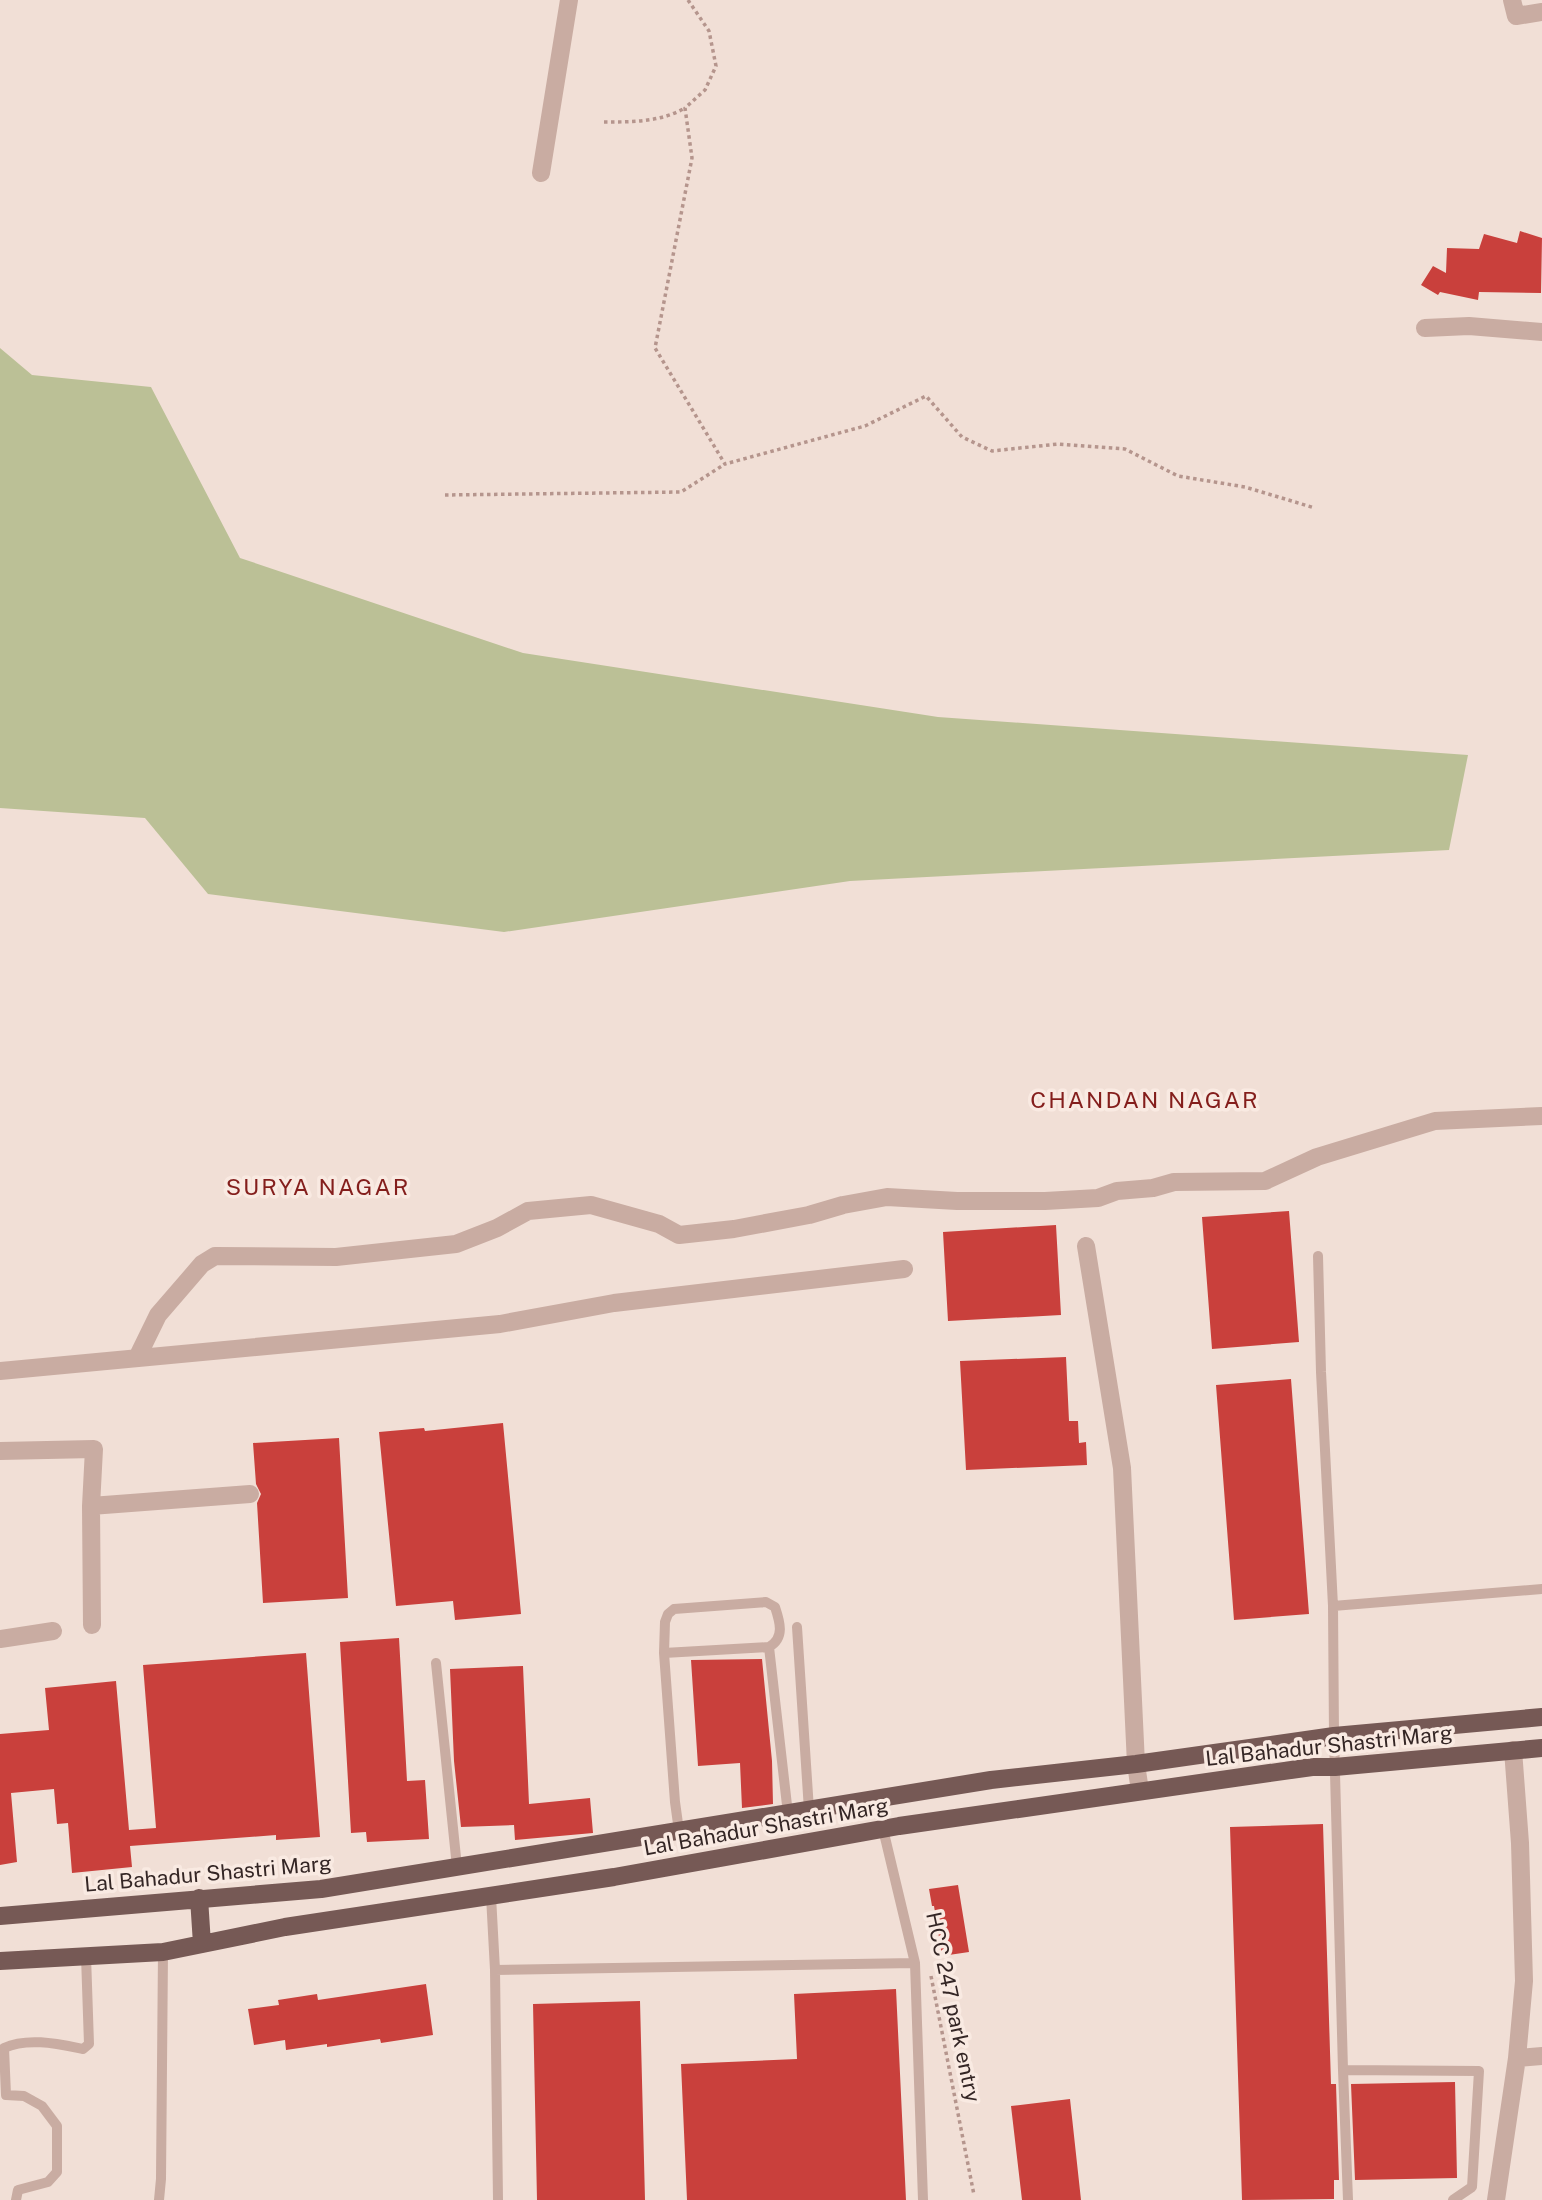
<svg xmlns="http://www.w3.org/2000/svg" width="1542" height="2200" font-family="'Public Sans',sans-serif">
<rect width="100%" height="100%" fill="#f1dfd6"/>
<path fill="#bbc096" d="M0,348l32,27 119,12 89,171 283,95 415,64 530,38 -19,95 -599,31 -346,51 -296,-38 -63,-76 -145,-10z"/>
<path fill="#c9403c" d="M1520,231l22,7 -1,55 -62,-1 -1,8 -38,-8 -2,3 -17,-10 12,-19 13,7 1,-25 32,1 5,-15 33,9z
M1289,1211l10,131 -87,7 -10,-132z
M1056,1225l5,90 -113,6 -5,-89z
M1066,1357l3,64h9l1,22 7,-1 1,23 -121,5 -6,-109z
M1291,1379l18,235 -75,6 -18,-235z
M503,1423l18,191 -66,6 -2,-19 -57,5 -17,-174 45,-4 1,3z
M339,1438l9,160 -85,5 -6,-100 4,-9 -5,-10 -3,-41z
M399,1638l8,143 18,-1 4,59 -62,3 -1,-10 -15,1 -11,-191z
M306,1653l14,184 -44,3v-5l-146,11 2,21 -60,6 -4,-50 -11,1 -3,-35 -43,4 6,69 -17,3v-131l49,-4 -4,-42 71,-7 13,149 27,-2 -13,-163z
M762,1659l10,102 1,43 -31,4 -2,-45 -42,3 -7,-106z
M523,1666l6,138 61,-6 3,35 -78,7 -1,-15 -53,2 -7,-66 -4,-92z
M1323,1824l8,260h5l3,96h-5v19l-92,1 -12,-373z
M958,1885l11,67 -27,4 -8,-50h-2l-3,-17z
M426,1984l7,51 -52,8 -1,-4 -53,8v-3l-41,6 -1,-10 -31,5 -6,-36 31,-4 -1,-5 39,-6 1,6z
M896,1989l10,211h-219l-6,-136 116,-5 -3,-65z
M640,2001l5,199h-108l-4,-196z
M1455,2082l2,96 -102,2 -4,-96z
M1070,2099l11,101h-59l-11,-94z"/>
<g fill="none" stroke-linecap="round" stroke-linejoin="round">
<path stroke="#b5958d" stroke-width="3.5" stroke-dasharray="3.5 3.5" stroke-linecap="butt" d="M688,0l21,31 7,35 -11,24 -20,18 7,50 -37,190 70,116 140,-38 61,-30 36,41 30,14 66,-7 67,5 53,27 67,11 70,21
M604,122c28,0 57,0 81,-14
M445,495l236,-3 44,-28
M931,1976l43,219"/>
<path stroke="#c9aca2" stroke-width="10" d="M1318,1256l3,116 12,234 1,130 9,334 5,130
M1333,1606l209,-17
M797,1627l12,183
M769,1647l19,167
M664,1653l105,-6c16,-9 11,-25 6,-40l-9,-5 -92,7 -6,5 -3,8 -1,31 11,149 4,29
M436,1663l21,204
M883,1829l32,134 8,237
M491,1896l4,74 3,230
M495,1970l420,-7
M1343,2070l136,1 -7,116 -19,13
M16,2200l2,-10 30,-8 9,-10v-46l-15,-20 -18,-10 -18,-1 -2,-47c24,-11 54,-4 79,1l6,-5 -3,-88
M159,2200l2,-21 2,-227"/>
<path stroke="#c9aca2" stroke-width="18" d="M1512,0l4,16 26,-4
M541,173l28,-173
M1425,328l44,-2 73,6
M1086,1246l36,222 14,296 4,27
M137,1358l21,-43 44,-51 13,-8 121,1 120,-13 41,-16 31,-17 63,-6 68,19 20,11 55,-6 75,-14 34,-10 44,-8 70,4h88l53,-3 19,-7 36,-3 21,-6 91,-1 52,-24 118,-36 107,-5
M0,1371l500,-47 114,-21 290,-34
M0,1451l94,-2 -3,57 159,-12
M91,1506l1,119
M0,1639l53,-8
M1517,2058l25,-2
M1496,2200l21,-142 7,-77 -4,-138 -7,-93"/>
<path stroke="#765955" stroke-width="18" d="M199,1898l3,46
M0,1916l321,-27 670,-109 145,-16 198,-28 208,-19
M0,1961l163,-9 122,-25 329,-50 285,-51 413,-59h23l207,-19"/>
</g>
<g text-anchor="middle" stroke-width="7" stroke-linejoin="round" paint-order="stroke">
<g font-size="21" fill="#342625" stroke="#f9eae2">
<text transform="translate(1329 1746) rotate(-6)" y="7">Lal Bahadur Shastri Marg</text>
<text transform="translate(766 1827) rotate(-10)" y="7">Lal Bahadur Shastri Marg</text>
<text transform="translate(208 1874) rotate(-5)" y="7">Lal Bahadur Shastri Marg</text>
<text transform="translate(953 2007) rotate(78)" y="7">HCC 247 park entry</text>
</g>
<g font-size="23" letter-spacing="2" fill="#841e1c" stroke="#f9eae2">
<text x="1145" y="1108">CHANDAN NAGAR</text>
<text x="318" y="1195">SURYA NAGAR</text>
</g>
</g>
</svg>
